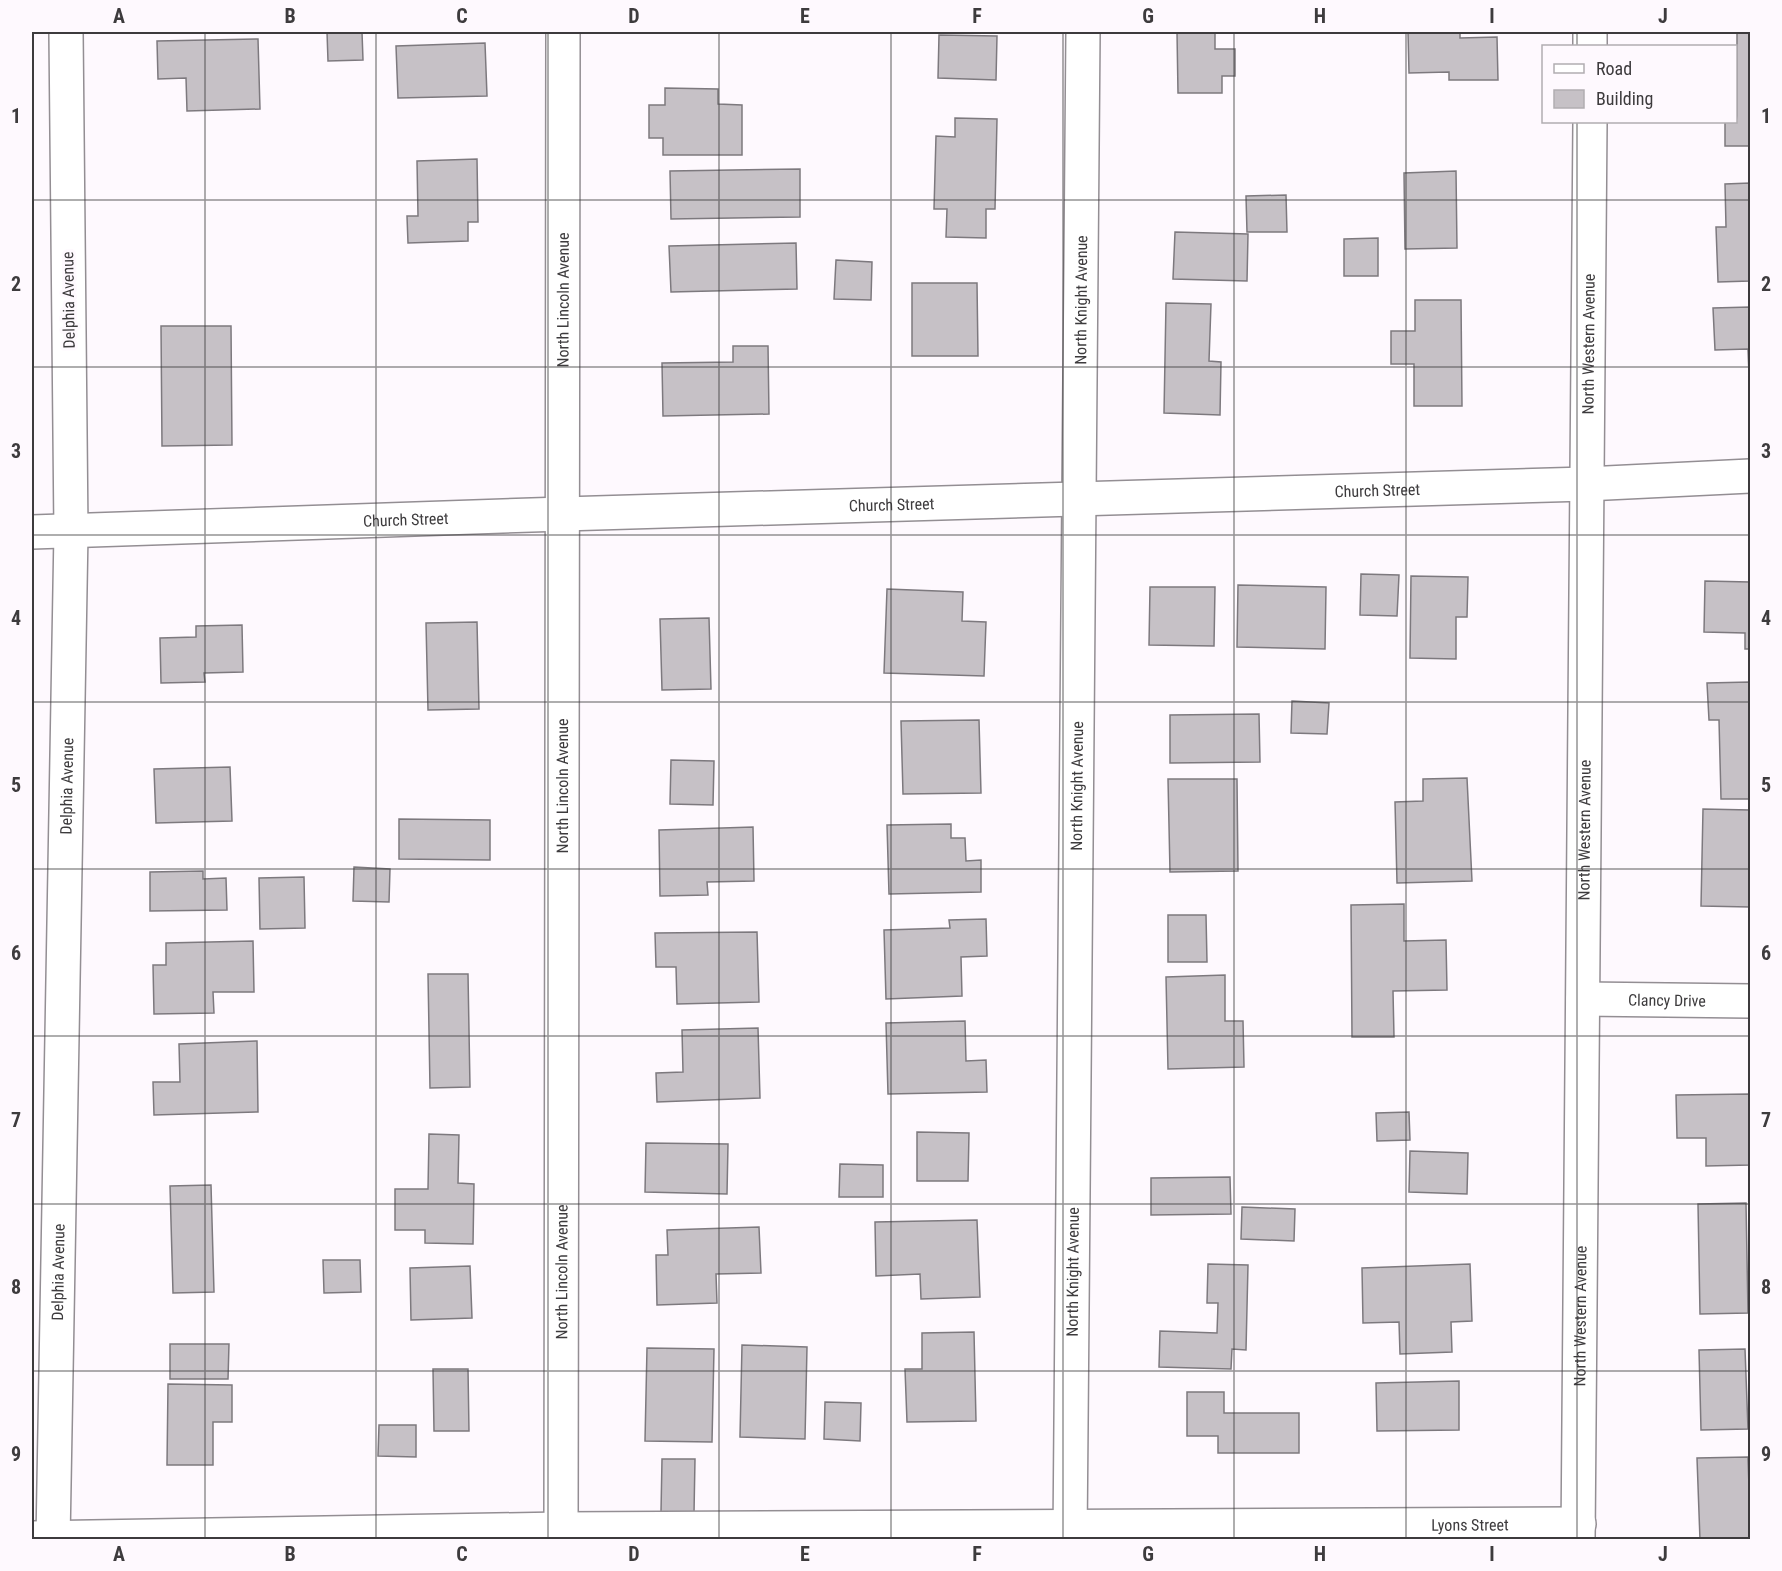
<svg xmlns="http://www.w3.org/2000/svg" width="1782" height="1571" font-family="'Roboto Condensed',sans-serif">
<rect width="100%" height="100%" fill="#fef9fe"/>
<path fill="#c6c1c6" stroke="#7d797e" stroke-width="1.5" d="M327,32h35l1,28 -35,1z
M1177,32h38v17h20v27h-13v17h-44z
M1408,32h52v6l37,-1 1,43h-49v-8l-40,1z
M1737,32h13v114h-25v-24h11l1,-6z
M939,35l58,1 -1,44 -58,-2z
M258,39l2,70 -73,2 -1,-33 -28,1 -1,-38z
M485,43l2,53 -89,2 -2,-52z
M665,88l53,1v15l24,1v50h-79v-17h-14v-33h16z
M955,118l42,1 -2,90h-9v29l-40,-1 1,-28h-13l2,-73 19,1z
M477,159l1,63h-10v19l-60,2 -1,-27h11l-1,-55z
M800,169v48l-129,2 -1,-48z
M1456,171l1,77 -52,1 -1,-76z
M1750,183v98l-32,1 -2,-55h10l-1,-43z
M1286,195l1,37h-40l-1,-36z
M1175,232l73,2 -1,47 -74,-2z
M1378,238v38h-34v-37z
M796,243l1,46 -126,3 -2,-46z
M836,260l36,2 -1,38 -37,-1z
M912,283h65l1,73h-66z
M1415,300h46l1,106h-48v-42h-23v-33h24z
M1166,303l45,1 -2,57 12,1 -1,53 -56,-2z
M1750,307v68h-1l-1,-26 -33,1 -2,-42z
M161,326h70l1,119 -70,1z
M733,346h35l1,68 -106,2 -1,-53 71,-1z
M1361,574l38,1 -2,41 -37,-1z
M1411,576l57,1 -1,40h-11v42l-46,-1z
M1705,581l45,1v67h-5v-16l-41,-1z
M1238,585l88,2 -1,62 -88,-2z
M1150,587h65l-1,59 -65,-1z
M887,589l76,3 -1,29 24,1 -2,54 -100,-3z
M709,618l2,71 -49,1 -2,-71z
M477,622l2,87 -51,1 -2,-87z
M242,625l1,47 -39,1 1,9 -44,1 -1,-45 36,-1v-11z
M1750,682v117h-29l-2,-79h-10l-2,-37z
M1292,701l37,2 -2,31 -36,-1z
M1259,714l1,48 -90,1v-48z
M979,720l2,73 -78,1 -2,-73z
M671,760l43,1 -1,44 -43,-1z
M230,767l2,54 -76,2 -2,-54z
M1467,778l5,103 -75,2 -2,-81 28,-1v-22z
M1168,779h69l1,92 -68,1z
M1703,809l47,1v97l-49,-1z
M399,819l91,1v40l-91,-1z
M951,824v14h14l1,23 15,-1v32l-92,2 -2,-69z
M753,827l1,54 -47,1 1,13 -48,1 -1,-66z
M354,867l36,2 -1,33 -36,-1z
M203,871v8l23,-1 1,32 -77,1v-39z
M304,877l1,51 -45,1 -1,-51z
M1404,904v37l42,-1 1,50 -54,1 1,46h-42l-1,-132z
M1168,915h38l1,47h-39z
M986,919l1,37 -26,1 1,39 -76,3 -2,-69 66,-2 -1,-8z
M757,932l2,70 -82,2 -1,-37h-20l-1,-34z
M253,941l1,51h-41l1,21 -60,1 -1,-49h13v-22z
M428,974h40l2,113 -40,1z
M1225,975v46h18l1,46 -76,2 -2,-92z
M965,1021l1,40 20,-1 1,32 -99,2 -2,-71z
M758,1028l2,70 -103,4 -1,-29 27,-1 -1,-42z
M257,1041l1,71 -104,3 -1,-33h27l-1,-38z
M1750,1094v71l-44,1v-28h-29l-1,-43z
M1409,1112l1,28 -33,1 -1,-28z
M917,1132l52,1 -1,48h-51z
M429,1134l30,1 -1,48 16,1 -1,60 -48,-1v-13h-30v-41h33z
M646,1143l82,1 -1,50 -82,-2z
M1410,1151l58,2 -1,41 -58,-2z
M840,1164l43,1v32h-44z
M1230,1177l1,37 -80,1v-37z
M211,1185l3,107 -41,1 -3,-107z
M1746,1203l2,110 -48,1 -2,-110z
M1242,1207l53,2 -1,32 -53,-2z
M977,1220l3,77 -59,2 -1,-25 -44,2 -1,-54z
M759,1227l2,46 -45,1 1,29 -60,2 -1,-50h12l-1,-25z
M323,1260h37l1,32 -37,1z
M1208,1264l40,1 -2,85 -14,-1 -1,20 -72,-2 1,-36 57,2 1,-30h-11z
M1470,1264l2,57 -21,1 1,30 -52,2 -1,-32 -36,1 -1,-55z
M470,1266l2,52 -61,2 -1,-52z
M974,1332l2,89 -69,1 -2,-53h17v-36z
M170,1344h59l-1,35h-58z
M742,1345l65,2 -2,92 -65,-2z
M647,1348l67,1 -2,93 -67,-1z
M1745,1349l3,80 -47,1 -2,-80z
M433,1369h35l1,62h-35z
M1459,1381v49l-82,1 -1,-48z
M168,1384l64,1v37h-19v43h-46z
M1187,1392h37v21h75v40h-81v-17h-31z
M825,1402l36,1 -1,38 -36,-2z
M379,1425h37v32l-38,-1z
M1748,1457l1,30h1v52l-50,1 -3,-82z
M662,1459h33l-1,54 -33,-1z"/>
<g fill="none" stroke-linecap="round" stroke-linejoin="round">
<defs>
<g id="street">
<path d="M1590,46v-14"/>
<path id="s1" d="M32,532l531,-18 1023,-30 164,-8"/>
<path id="s2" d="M1583,999l167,2"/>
<path id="s3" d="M32,1538l529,-9 1018,-5"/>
<path id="s4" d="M53,1540l18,-1008 -5,-500"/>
<path id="s5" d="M561,1540l2,-1508"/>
<path id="s6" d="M1070,1540l13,-1508"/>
<path id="s7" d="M1578,1540l12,-1418"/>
</g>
</defs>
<use href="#street" stroke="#938e93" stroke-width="36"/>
<use href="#street" stroke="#fff" stroke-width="33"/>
</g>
<path fill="none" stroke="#3d3b3d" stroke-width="1.5" stroke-opacity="0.55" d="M205,32v1508M376,32v1508M548,32v1508M719,32v1508M891,32v1508M1063,32v1508M1234,32v1508M1406,32v1508M1577,32v14M1577,122v1418M32,200h1718M32,367h1718M32,535h1718M32,702h1718M32,869h1718M32,1036h1718M32,1204h1718M32,1371h1718"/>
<g text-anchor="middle" stroke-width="6" stroke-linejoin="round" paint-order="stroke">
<g font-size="16" fill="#3d3b3d" stroke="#fef9fe">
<text transform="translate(68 300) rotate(-91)" y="6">Delphia Avenue</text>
<text dy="6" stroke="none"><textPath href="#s5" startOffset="1240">North Lincoln Avenue</textPath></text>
<text dy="6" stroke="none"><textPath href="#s6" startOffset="1240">North Knight Avenue</textPath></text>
<text dy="6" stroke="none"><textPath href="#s7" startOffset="1196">North Western Avenue</textPath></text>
<text dy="6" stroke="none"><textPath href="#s1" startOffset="1346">Church Street</textPath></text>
<text dy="6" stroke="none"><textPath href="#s1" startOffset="860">Church Street</textPath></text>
<text dy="6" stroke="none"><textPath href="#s1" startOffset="374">Church Street</textPath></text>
<text dy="6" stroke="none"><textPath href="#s6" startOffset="754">North Knight Avenue</textPath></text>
<text dy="6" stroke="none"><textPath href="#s4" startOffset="754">Delphia Avenue</textPath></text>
<text dy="6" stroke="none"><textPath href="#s5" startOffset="754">North Lincoln Avenue</textPath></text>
<text dy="6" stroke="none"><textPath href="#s7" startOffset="710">North Western Avenue</textPath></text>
<text dy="6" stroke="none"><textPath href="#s2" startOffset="84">Clancy Drive</textPath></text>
<text dy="6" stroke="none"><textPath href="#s4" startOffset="268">Delphia Avenue</textPath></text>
<text dy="6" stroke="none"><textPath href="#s5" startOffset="268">North Lincoln Avenue</textPath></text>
<text dy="6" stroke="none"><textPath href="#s6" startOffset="268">North Knight Avenue</textPath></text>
<text dy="6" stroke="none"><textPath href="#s7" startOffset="224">North Western Avenue</textPath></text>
<text dy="6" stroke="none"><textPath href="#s3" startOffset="1438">Lyons Street</textPath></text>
</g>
</g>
<rect width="1782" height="1571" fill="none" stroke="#fef9fe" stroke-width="66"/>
<rect x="1542" y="45" width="195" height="78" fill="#fef9fe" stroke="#b1adb1" stroke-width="1.5"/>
<rect x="1554" y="64" width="30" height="9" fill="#ffffff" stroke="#b1adb1" stroke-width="1.5"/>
<text x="1596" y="75" font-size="18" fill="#3d3b3d">Road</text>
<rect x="1554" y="90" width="30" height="18" fill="#c6c1c6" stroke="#b1adb1" stroke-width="1.5"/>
<text x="1596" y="105" font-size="18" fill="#3d3b3d">Building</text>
<rect x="33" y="33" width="1716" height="1505" fill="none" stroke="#3d3b3d" stroke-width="2"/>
<g font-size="20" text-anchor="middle" font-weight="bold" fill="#3d3b3d">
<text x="119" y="23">A</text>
<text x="290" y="23">B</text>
<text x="462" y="23">C</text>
<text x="634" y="23">D</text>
<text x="805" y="23">E</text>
<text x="977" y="23">F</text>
<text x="1148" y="23">G</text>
<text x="1320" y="23">H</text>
<text x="1492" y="23">I</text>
<text x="1663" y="23">J</text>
<text x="16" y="123">1</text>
<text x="1766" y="123">1</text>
<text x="16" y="291">2</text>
<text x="1766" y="291">2</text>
<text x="16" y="458">3</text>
<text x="1766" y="458">3</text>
<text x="16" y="625">4</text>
<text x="1766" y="625">4</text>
<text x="16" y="792">5</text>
<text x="1766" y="792">5</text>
<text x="16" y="960">6</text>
<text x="1766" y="960">6</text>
<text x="16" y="1127">7</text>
<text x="1766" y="1127">7</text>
<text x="16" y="1294">8</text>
<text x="1766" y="1294">8</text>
<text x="16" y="1461">9</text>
<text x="1766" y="1461">9</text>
<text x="119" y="1561">A</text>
<text x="290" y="1561">B</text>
<text x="462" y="1561">C</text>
<text x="634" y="1561">D</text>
<text x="805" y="1561">E</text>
<text x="977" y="1561">F</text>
<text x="1148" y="1561">G</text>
<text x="1320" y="1561">H</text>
<text x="1492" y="1561">I</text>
<text x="1663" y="1561">J</text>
</g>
</svg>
